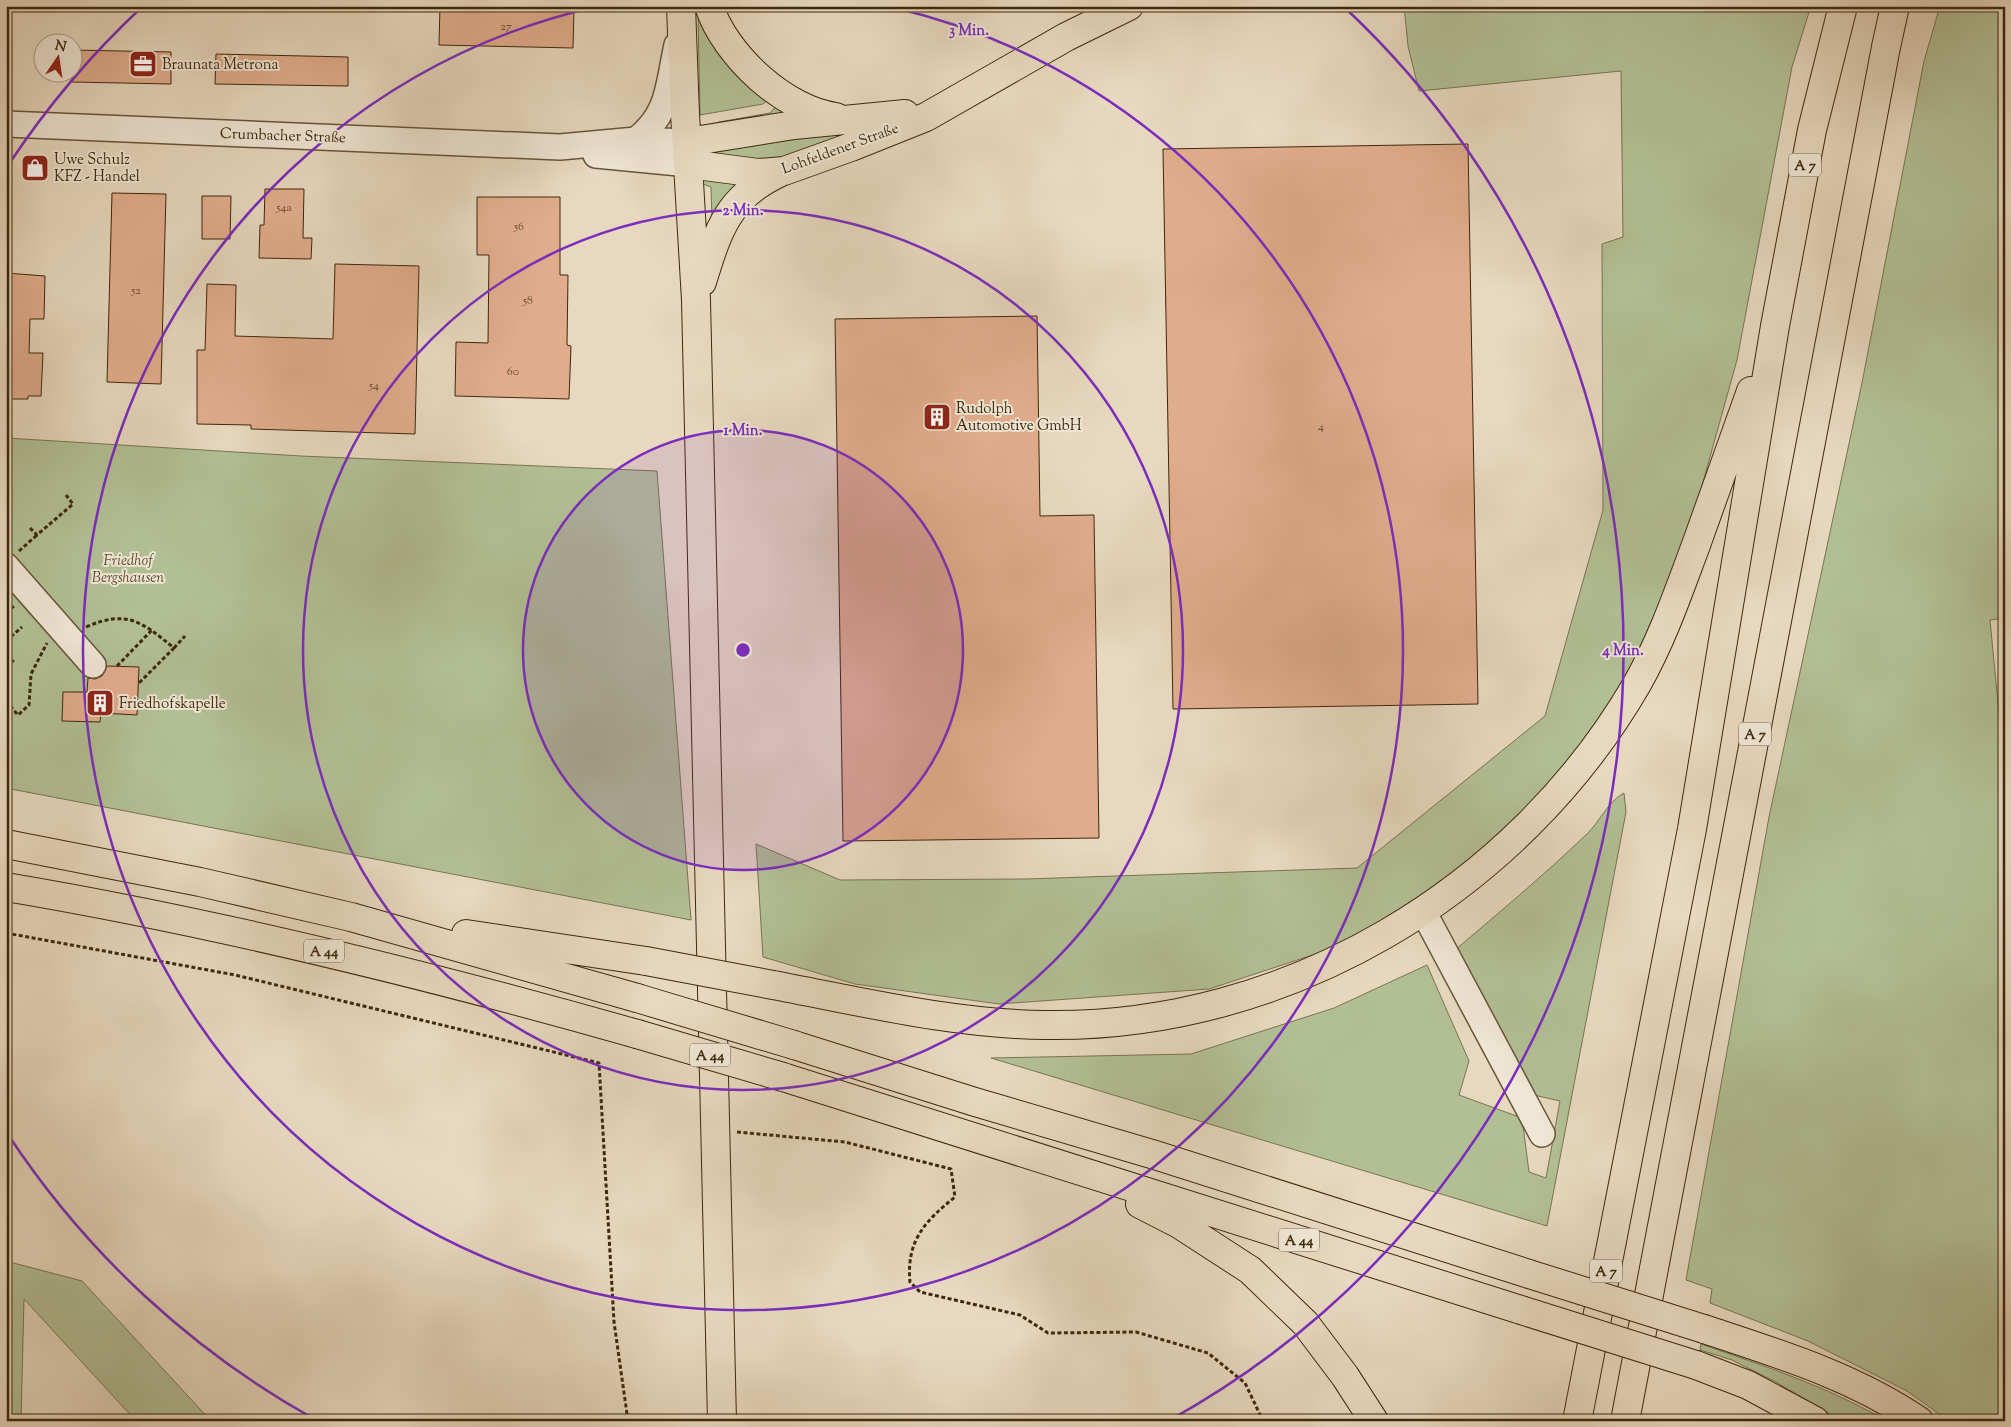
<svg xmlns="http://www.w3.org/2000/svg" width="2011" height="1427" font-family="'Sorts Mill Goudy',serif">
<rect width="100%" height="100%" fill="#e7d8bf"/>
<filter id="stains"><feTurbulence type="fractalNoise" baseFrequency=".004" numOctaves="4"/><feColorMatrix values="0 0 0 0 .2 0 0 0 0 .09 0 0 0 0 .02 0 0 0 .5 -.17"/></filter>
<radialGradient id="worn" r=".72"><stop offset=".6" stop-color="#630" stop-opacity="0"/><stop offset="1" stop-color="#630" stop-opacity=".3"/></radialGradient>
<path fill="#b2bf95" stroke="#787450" d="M1404,6h407l-19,61 -55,293 -59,212 -65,134 -55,76 -110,106 -111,59 -128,42 -210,15 -144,-20 -92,-27 -7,-113 84,36 186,-1 331,-11 188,-152 58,-206 -1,-266 21,-7 -2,-166 -202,20 -11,-45z
M1940,6h65v612l-15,2 15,156v645h-56l-42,-30 -99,-50 -98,-38 2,-14 -26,-9 83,-463 93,-434 62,-322z
M698,15l72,83 -7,6 -63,11z
M778,104l15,9 -89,15 15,-6 51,-9z
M858,130l-77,32 -59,-5 -8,-6z
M703,176l38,6 -29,37 -1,-32 -8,-3z
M6,438l295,18 356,15 34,449 -685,-132z
M1624,793l2,19 -79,414 -556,-168 200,-4 143,-46 93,-43 42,96 -10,34 63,23 7,54 17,6 14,-77 -26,-6 -79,-145c45,-38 89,-75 131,-115 14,-13 21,-33 38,-42z
M6,1261l76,20 129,140h-75l-112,-122 -3,122h-15z
M1701,1344c64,22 127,43 186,77h-45l-68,-40 -42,-21 -32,-10z"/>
<path fill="#e1ac8c" stroke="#3d280c" d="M440,6h134l-1,42 -134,-3z
M72,50l99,2v32l-99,-2z
M216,54l132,3v29l-133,-2z
M1468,144l10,560 -305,5 -10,-560z
M265,189h39l-1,49h9l-1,21 -52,-1 1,-33h4z
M112,193l54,1 -5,190 -54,-2z
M202,196h29l-1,43h-28z
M477,197h83v78h8l-1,70 4,1 -2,53 -114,-3 1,-54 32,1 1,-88h-12z
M335,264l84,2 -4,168 -164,-5v-4l-54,-1v-74h8l2,-66 29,1 -1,51 98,3z
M6,273l39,3 -1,43h-14l-1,34h14l-2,43h-13v3h-22z
M1037,316l3,200 54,-1 5,323 -256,3 -8,-522z
M107,666l32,1 -2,48 -36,-2 -1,9 -38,-1 1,-29h24l1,-14 7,1 7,-3z"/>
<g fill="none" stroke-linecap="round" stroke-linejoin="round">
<defs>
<path id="minor" d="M6,124l554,23 76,-7 52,2
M636,140c34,-26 32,-55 41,-95
M596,155l93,9
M6,566l87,99
M1423,911l119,223"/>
<path id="major" d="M681,6l4,108 11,186 26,1121
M709,6c16,49 75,104 127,111
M688,142l106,-17 111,-11
M689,164l69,9 26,-2 67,-24 75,-30 140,-80 63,-31
M702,282c16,-52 26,-86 79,-110"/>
<path id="highway" d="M6,844l194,38 151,35 286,81
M6,887c214,36 423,88 631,147
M466,934l180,27
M773,985c90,17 180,39 272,40 241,4 472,-134 592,-341 25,-44 41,-91 59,-139 18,-51 37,-103 55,-154
M794,1045l181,57 180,53 374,119
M783,1077l738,233
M1140,1204l39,20 71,46 55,53 40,53 29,45
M1704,1329c75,25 149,47 215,92
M1696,1365l52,20 67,36
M1577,1421l115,-592 83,-503 37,-196 31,-124
M1625,1421l261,-1374 9,-41"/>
</defs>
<use href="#minor" stroke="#685439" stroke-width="28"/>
<use href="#major" stroke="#3d280c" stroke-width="30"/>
<use href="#highway" stroke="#3d280c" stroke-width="30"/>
<path stroke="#3d280c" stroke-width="3" stroke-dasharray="4 2.5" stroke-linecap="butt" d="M6,99l3,-93
M30,528l7,7 36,-31 -7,-9
M19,551l18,-16
M6,613l8,-7
M86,627c41,-18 56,-5 88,21l-35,35
M6,641l16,-14
M174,648l11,-12
M117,666l35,-36
M6,667l9,-8
M6,701l12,14 11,-10 2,-31 16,-31
M6,933l229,42 364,88 15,259 14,99
M737,1132l108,10 106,27 4,28c-30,24 -49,44 -45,85l10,10 100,23 28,18 88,-1 72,21 37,30 18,38"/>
<use href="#minor" stroke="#efe6d5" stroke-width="25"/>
<use href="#major" stroke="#e7d8bf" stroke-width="28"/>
<use href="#highway" stroke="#e7d8bf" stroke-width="28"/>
<defs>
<path id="highway-bridge" d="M646,961l127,24
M637,998l157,47
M637,1034l146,43
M1529,1274l175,55
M1521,1310l175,55"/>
</defs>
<use href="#highway-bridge" stroke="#3d280c" stroke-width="30" stroke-linecap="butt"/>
<use href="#highway-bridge" stroke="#e7d8bf" stroke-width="28"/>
</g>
<circle cx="743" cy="650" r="220" fill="#7b2cbf" fill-opacity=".12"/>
<g fill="none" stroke="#7b2cbf" stroke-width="2.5">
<circle cx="743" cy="650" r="220"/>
<circle cx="743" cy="650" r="440"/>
<path d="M891 7A660 660 0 1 1 595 7"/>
<path d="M316 1420A880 880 0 0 1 9 1136M9 164A880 880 0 0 1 143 6M1343 6A880 880 0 0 1 1170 1420"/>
</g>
<defs>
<symbol id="office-square" viewBox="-11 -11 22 22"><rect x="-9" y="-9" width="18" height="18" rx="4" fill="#8f2418" stroke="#efe6d5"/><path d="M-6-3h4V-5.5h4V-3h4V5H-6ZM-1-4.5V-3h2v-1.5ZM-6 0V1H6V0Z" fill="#fff"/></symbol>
<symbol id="shop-square" viewBox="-11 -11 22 22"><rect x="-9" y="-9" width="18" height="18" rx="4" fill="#8f2418" stroke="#efe6d5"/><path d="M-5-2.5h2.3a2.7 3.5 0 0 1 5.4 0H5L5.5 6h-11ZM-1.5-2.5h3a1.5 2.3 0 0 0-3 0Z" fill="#fff"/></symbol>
<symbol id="building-square" viewBox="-11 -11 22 22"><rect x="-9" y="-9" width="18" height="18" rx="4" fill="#8f2418" stroke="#efe6d5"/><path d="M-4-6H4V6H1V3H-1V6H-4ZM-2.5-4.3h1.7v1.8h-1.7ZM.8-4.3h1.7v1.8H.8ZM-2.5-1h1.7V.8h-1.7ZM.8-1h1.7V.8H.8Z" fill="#fff"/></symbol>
</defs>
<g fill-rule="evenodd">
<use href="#office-square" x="127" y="48" width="32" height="32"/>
<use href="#shop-square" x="19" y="152" width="32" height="32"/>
<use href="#building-square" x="921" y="401" width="32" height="32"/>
<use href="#building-square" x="84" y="687" width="32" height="32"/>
</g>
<g text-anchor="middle" stroke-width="4" stroke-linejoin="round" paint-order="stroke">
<g font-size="12" fill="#66492c">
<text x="506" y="30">27</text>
<text x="284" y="211">54a</text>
<text x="519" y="230">56</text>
<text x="136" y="294">52</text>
<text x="528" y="304">58</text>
<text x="513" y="375">60</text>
<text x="374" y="389">54</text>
<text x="1321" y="430">4</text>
</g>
<g fill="#efe6d5" stroke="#726148" stroke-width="1">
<rect x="1789" y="153.5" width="32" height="23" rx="4"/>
<rect x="1739" y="722.5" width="32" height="23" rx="4"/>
<rect x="304" y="939.5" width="40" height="23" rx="4"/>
<rect x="690" y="1043.5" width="40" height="23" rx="4"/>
<rect x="1279" y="1228.5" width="40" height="23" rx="4"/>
<rect x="1590" y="1259.5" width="32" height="23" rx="4"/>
</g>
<g font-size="14" font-weight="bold" fill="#3d280c">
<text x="1805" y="170">A 7</text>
<text x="1755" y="739">A 7</text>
<text x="324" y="956">A 44</text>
<text x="710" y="1060">A 44</text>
<text x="1299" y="1245">A 44</text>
<text x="1606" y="1276">A 7</text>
</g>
<g font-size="15" fill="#3d280c" stroke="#efe6d5" text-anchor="start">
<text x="162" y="69">Braunata Metrona</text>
<text x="54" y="164">Uwe Schulz<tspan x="54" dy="17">KFZ - Handel</tspan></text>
<text x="956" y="413">Rudolph<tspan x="956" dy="17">Automotive GmbH</tspan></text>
<text x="119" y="708">Friedhofskapelle</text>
</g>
<g font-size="15" fill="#3d280c" stroke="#efe6d5">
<text transform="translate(283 135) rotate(2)" y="5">Crumbacher Straße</text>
<text transform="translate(840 148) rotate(-20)" y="5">Lohfeldener Straße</text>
</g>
<g font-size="15" font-style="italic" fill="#5a4e2e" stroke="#efe6d5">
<text x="128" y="565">Friedhof<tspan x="128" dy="17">Bergshausen</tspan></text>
</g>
</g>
<circle cx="743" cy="650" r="8" fill="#7b2cbf" stroke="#efe6d5" stroke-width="2.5"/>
<g font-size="15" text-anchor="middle" font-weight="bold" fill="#7b2cbf" stroke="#efe6d5" stroke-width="4" stroke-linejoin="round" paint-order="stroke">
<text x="969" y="35">3 Min.</text>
<text x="743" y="215">2 Min.</text>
<text x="743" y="435">1 Min.</text>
<text x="1623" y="655">4 Min.</text>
</g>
<rect width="2011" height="1427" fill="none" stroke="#e7d8bf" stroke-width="25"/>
<rect x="8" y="8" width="1996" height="1412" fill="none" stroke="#3d280c" stroke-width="2.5"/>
<rect x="12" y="12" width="1986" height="1402" fill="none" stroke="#3d280c"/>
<g transform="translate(58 58) rotate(13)"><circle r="24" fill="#efe6d5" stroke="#a89a85"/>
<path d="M0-4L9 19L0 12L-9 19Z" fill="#8f2418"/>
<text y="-8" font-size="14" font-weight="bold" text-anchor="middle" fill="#3d280c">N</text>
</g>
<rect width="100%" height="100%" filter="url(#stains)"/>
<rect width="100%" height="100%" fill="url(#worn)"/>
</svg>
